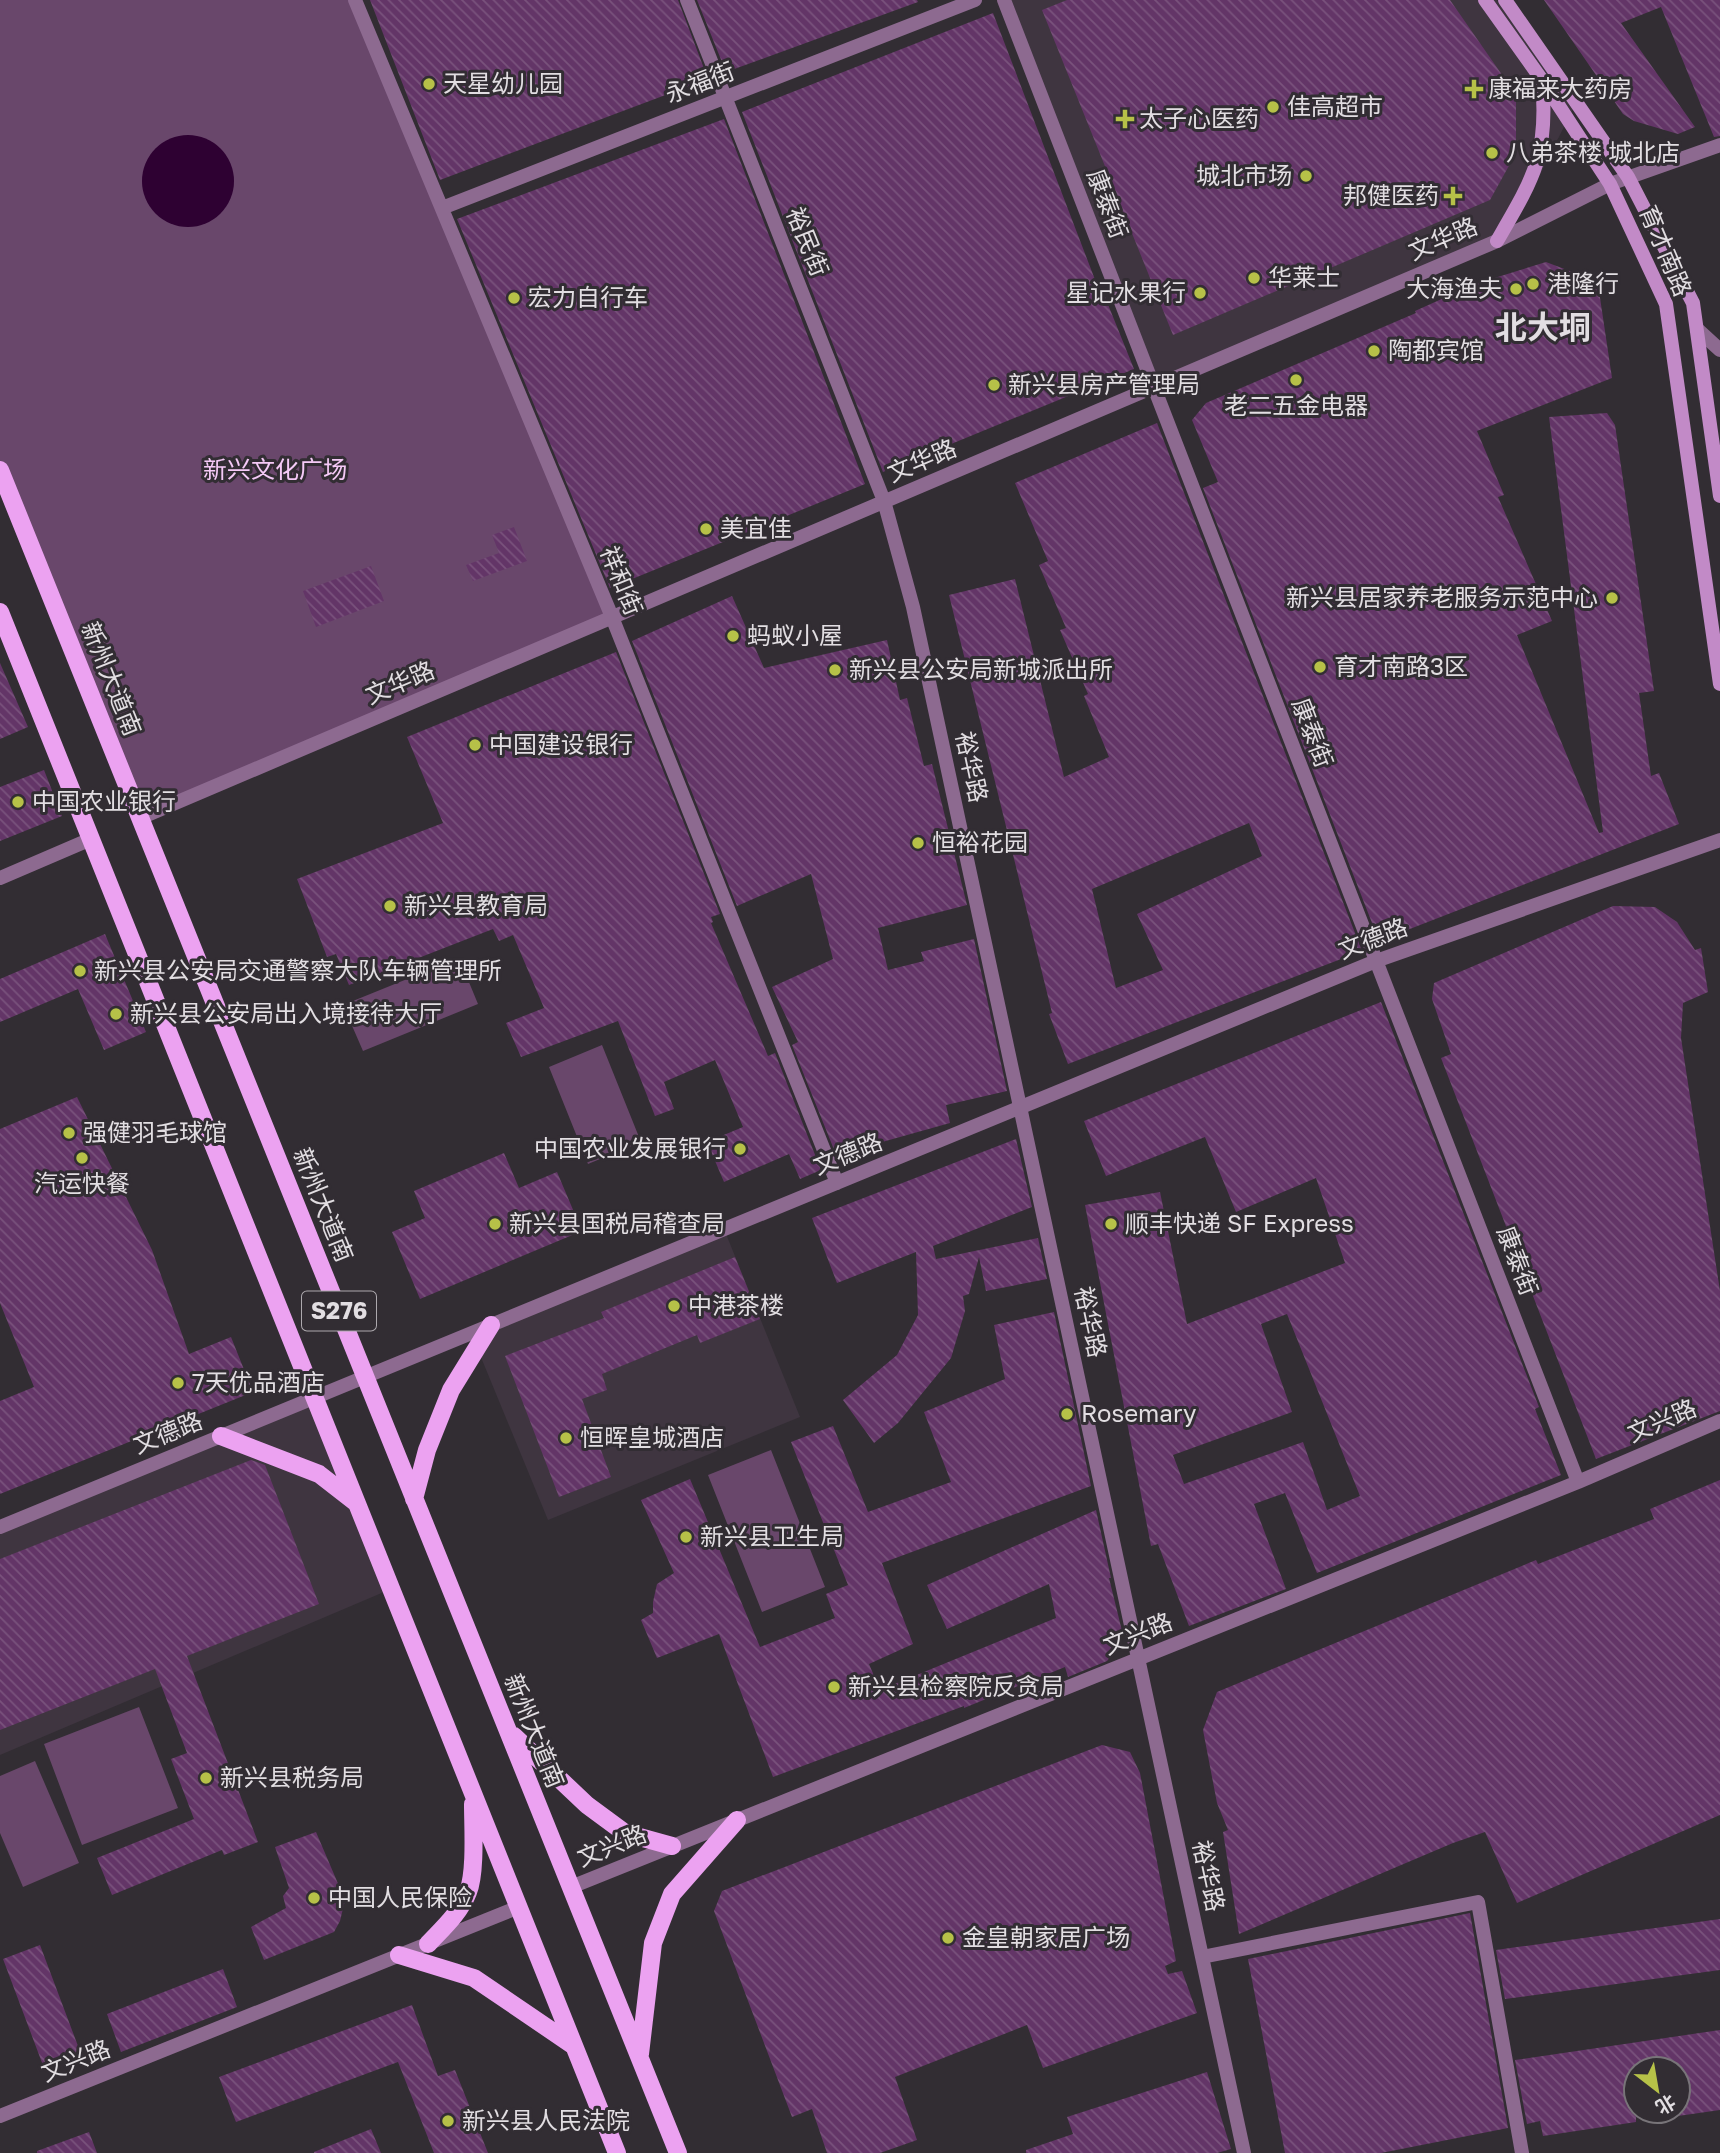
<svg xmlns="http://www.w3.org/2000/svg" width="1720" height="2153" font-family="'Golos Text','Noto Sans SC',sans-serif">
<defs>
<pattern id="building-back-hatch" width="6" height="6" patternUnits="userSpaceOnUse" patternTransform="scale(1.75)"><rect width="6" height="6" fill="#633567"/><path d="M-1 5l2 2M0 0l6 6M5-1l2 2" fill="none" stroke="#79527c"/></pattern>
</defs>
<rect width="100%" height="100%" fill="#322d33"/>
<path fill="#3f3540" d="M1004,0h493l76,109 -64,127 -355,151z
M724,1229l76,188 -252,103 -77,-187z
M315,1398l76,191 -391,166v-228z"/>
<path fill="#69476b" d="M0,0h355l257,617 -472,201 -140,-348z
M459,958l19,46 -115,47 -20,-46z
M602,1045l39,97 -53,22 -39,-97z
M771,1450l54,137 -63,25 -54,-137z
M139,1707l39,101 -96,37 -38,-101z
M35,1761l44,102 -56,24 -23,-54v-57z"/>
<path fill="#2e0132" d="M142 181a46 46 0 1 1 92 0a46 46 0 1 1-92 0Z"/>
<path fill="url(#building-back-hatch)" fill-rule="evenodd" d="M370,0h308l30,79 -268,101z
M697,0h220l1,2 -192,70z
M1067,0h383l66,95v58l-26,47 -317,135 -131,-325z
M1544,0h176v136l-6,1 -53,-130 -40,16 74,104 -17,7 -44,-13 -11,-7z
M993,13l109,285 3,-1 29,72 -251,103 -141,-360z
M724,119l141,365 -255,104 -153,-369z
M1546,262l29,11 24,18 13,87 -135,53 27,64 -6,2 54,124 -35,14 82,198 4,-1 -54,-415 58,-4 8,12 39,266 -15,2 12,83 8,-3 20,51 -300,117 -176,-453 15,-6 -26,-62 14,-17 210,-90 -1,-2 60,-27z
M1157,423l205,528 -294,113 -19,-50 3,-1 -103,-418 66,-16 49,198 45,-20 -25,-61 4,-2 -28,-64 6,-2 -27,-63 9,-4 -33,-78zM1249,823l13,33 -125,58 26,56 -47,18 -24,-99z
M514,527l13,34 -54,20 -7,-16 33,-12 -7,-18z
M371,566l13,35 -68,26 -13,-36z
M732,596l32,72 123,-28 13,60 7,-2 17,68 8,-2 35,141 -89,23 10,42 36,-9 -3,-9 53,-13 33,152 -61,14 4,18 -75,21 2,3 -35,16 -3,-1 -47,-117 6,-3 -26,-55 61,-28 -22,-85 -74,32 -105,-265z
M616,652l104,262 -9,3 2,5 -2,1 57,133 7,-3 46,117 -21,9 -11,-25 -65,28 -17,-40 36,-15 -28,-67 -51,22 10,27 -19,7 -37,-95 -97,36 -15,-34 38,-15 -31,-73 -14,6 -6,-12 -144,56 -13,-31 -9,3 -30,-78 146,-56 -36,-86z
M0,663l28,64 -28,12z
M44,770l18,46 -62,25v-54z
M1613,906l42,1 22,15 18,28 6,-2 7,44 -25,11 -2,35 39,253v120l-124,48 -155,-401 10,-4 -19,-55 2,-16z
M105,934l41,98 -42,18 -26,-61 -78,33v-43z
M1381,1002l158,405 -4,2 26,66 -244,98 -32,-80 -31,11 32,85 -97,37 -31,-82 -7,2 -66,-341 75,-13 27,132 158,-61 -29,-85 -80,34 -31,-75 -99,39 -22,-55zM1287,1314l73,182 -33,14 -24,-68 -119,42 -11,-29 119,-43 -31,-88z
M77,1097l75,153 37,104 42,-17 22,55 -253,102v-93l34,-14 -34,-84v-174z
M1016,1139l16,68 -99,39 3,13 102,-21 9,41 -61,12 -7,-34 -10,37 -6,2 2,15 -14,47 -53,65 -24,20 -31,-43 54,-45 21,-40 -2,-63 -79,31 -25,-65z
M504,1153l15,35 38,-16 25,59 -162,68 -28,-67 33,-14 -11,-27z
M735,1257l25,62 -60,24 -3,-8 -95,39 5,16 -25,9 29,78 -52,20 -54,-141 99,-38 -3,-6z
M1054,1312l37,174 -209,77 31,81 -44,20 11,26 176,-72 -7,-34 -102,45 -20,-44 169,-75 15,68h-2l13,53 -1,13 -14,17 -39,16 -3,-10 -101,41v-2l-191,71 -54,-143 -62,24 -16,-38 12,-7v-11l4,-18 17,-11 -33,-73 49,-21 70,168 75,-29 -9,-24 22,-9 -57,-143 42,-16 35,86 83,-30 -27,-70 81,-33 -11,-54z
M251,1460l14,5 54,139 -132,52 71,186 -34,13 -2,-5 -110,45 -15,-37 97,-39 -23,-60 16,-6 -32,-84 -155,61v-171z
M1720,1480v335l-203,88 -32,-71 -32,11 -214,91 -16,-102 5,-2 -11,-27 -14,-73 14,-38 319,-132 2,4 116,-45 -4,-10z
M1102,1745l28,7 10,21 36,188 -11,5 3,8 14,-3 15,42 -154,55 -16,-43 -132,52 22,63 -37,13h-53l-15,-44 -20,8 -78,-206 8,-20z
M316,1832l29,68 -5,21 -6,11 -70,28 -13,-33 35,-19 -3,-12 6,-8 -14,-41z
M1470,1913l38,215 -127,25h-96l-37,-194z
M1720,1919v51l-215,29 -9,-49z
M40,1945l41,109 -37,14 -41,-109z
M223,1969l14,38 -116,45 -14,-38z
M412,2005l26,71 17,-6 33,83h-54l-36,-91 -162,60 -17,-45z
M1720,2030v80l-42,6v-47h-42v53l-93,14 -3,-15 -13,3 -12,-64z
M1207,2072l24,77 -14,4h-191v-3l47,-16 -6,-17z
M371,2129l10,24h-67v-1z
M89,2132l8,21h-60v-2z"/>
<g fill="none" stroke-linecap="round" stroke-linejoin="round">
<path stroke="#8d6a90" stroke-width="14" d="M355,0l257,617 225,566
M687,0l197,501 29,106 331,1546
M1004,0l574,1482
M442,208l533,-208
M1697,329l23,21
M140,818l1357,-577 113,-57 110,-39
M0,878l91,-39
M0,1527l1376,-566 344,-121
M571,1887l1007,-405 142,-61
M1202,1957l276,-55 44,251
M0,2116l519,-209"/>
<path stroke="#c28ac7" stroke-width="14" d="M1485,0l57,80 68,104 56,120 54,380
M1505,0l123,177 65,126 27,193
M1497,241c36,-62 52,-86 45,-160"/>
<path stroke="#eca2f1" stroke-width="18" d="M0,470l678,1683
M0,612l617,1541
M221,1436l98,38 36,28
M414,1499l13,-49 24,-60 40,-65
M514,1736l73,69 38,28 47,13
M428,1944c15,-16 32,-31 40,-52 8,-20 5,-65 5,-88
M399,1955l75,23 100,68
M640,2054l13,-111 19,-49 65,-74"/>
</g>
<g fill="#b6c148" stroke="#322d33" stroke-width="2.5">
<circle cx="429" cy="84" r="7"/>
<path d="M1470.5 78.5h7v7h7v7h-7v7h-7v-7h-7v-7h7z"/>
<circle cx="1273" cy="107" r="7"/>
<path d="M1121.5 108.5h7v7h7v7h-7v7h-7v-7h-7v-7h7z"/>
<circle cx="1492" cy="153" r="7"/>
<circle cx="1306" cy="176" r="7"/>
<path d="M1449.5 185.5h7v7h7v7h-7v7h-7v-7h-7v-7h7z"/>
<circle cx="1254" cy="278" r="7"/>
<circle cx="1533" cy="284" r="7"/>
<circle cx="1516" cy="289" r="7"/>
<circle cx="1200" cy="293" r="7"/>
<circle cx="514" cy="298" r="7"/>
<circle cx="1374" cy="351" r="7"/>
<circle cx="1296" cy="380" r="7"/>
<circle cx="994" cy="385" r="7"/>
<circle cx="706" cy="529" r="7"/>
<circle cx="1612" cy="598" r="7"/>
<circle cx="733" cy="636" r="7"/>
<circle cx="1320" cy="667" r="7"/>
<circle cx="835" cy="670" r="7"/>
<circle cx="475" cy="745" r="7"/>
<circle cx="18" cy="802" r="7"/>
<circle cx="918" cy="843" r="7"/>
<circle cx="390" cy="906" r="7"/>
<circle cx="80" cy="971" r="7"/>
<circle cx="116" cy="1014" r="7"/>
<circle cx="69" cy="1133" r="7"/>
<circle cx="740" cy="1149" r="7"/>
<circle cx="82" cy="1158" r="7"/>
<circle cx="495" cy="1224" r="7"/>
<circle cx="1111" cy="1224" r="7"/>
<circle cx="674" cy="1306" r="7"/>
<circle cx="178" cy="1383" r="7"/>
<circle cx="1067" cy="1414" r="7"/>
<circle cx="566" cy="1438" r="7"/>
<circle cx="686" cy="1537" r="7"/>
<circle cx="834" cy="1687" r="7"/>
<circle cx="206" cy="1778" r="7"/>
<circle cx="314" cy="1898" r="7"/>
<circle cx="948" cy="1938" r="7"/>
<circle cx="448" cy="2121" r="7"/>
</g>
<g text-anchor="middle" stroke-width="6" stroke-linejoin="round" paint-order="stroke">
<rect fill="#322d33" stroke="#ada9ae" stroke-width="2" x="302" y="1291.5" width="74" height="39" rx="5"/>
<g font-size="23" font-weight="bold" fill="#e2dee2">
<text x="339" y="1319">S276</text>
</g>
<g font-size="24" fill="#e2dee2" stroke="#322d33">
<text transform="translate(700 83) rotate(-21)" y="8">永福街</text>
<text transform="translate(1107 204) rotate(69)" y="8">康泰街</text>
<text transform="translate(1443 239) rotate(-23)" y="8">文华路</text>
<text transform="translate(807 242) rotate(68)" y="8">裕民街</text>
<text transform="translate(1665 251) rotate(67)" y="8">育才南路</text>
<text transform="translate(922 461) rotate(-23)" y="8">文华路</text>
<text transform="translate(621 581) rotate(68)" y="8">祥和街</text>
<text transform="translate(111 679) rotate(68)" y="8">新州大道南</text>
<text transform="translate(400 683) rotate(-23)" y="8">文华路</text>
<text transform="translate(1312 733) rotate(69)" y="8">康泰街</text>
<text transform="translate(971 767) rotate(78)" y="8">裕华路</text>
<text transform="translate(1373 939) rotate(-21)" y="8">文德路</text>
<text transform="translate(848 1154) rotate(-22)" y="8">文德路</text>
<text transform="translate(323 1205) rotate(68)" y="8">新州大道南</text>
<text transform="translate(1517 1261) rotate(69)" y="8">康泰街</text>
<text transform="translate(1090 1322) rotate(78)" y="8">裕华路</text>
<text transform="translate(1662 1421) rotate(-23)" y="8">文兴路</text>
<text transform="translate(168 1433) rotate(-22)" y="8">文德路</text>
<text transform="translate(1138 1634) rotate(-22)" y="8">文兴路</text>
<text transform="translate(534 1731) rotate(68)" y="8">新州大道南</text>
<text transform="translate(612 1846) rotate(-22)" y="8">文兴路</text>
<text transform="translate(1208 1876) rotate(78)" y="8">裕华路</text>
<text transform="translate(76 2061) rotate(-22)" y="8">文兴路</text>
</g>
<g font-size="24" fill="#e2dee2" stroke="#322d33" text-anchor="start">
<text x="443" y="92">天星幼儿园</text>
<text x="1488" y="97">康福来大药房</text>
<text x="1287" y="115">佳高超市</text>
<text x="1139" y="127">太子心医药</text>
<text x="1506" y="161">八弟茶楼 城北店</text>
<text x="1292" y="184" text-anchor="end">城北市场</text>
<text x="1439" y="204" text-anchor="end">邦健医药</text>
<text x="1268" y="286">华莱士</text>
<text x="1547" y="292">港隆行</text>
<text x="1502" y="297" text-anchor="end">大海渔夫</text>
<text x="1186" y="301" text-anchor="end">星记水果行</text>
<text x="528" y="306">宏力自行车</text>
<text x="1388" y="359">陶都宾馆</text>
<text x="1008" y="393">新兴县房产管理局</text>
<text x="1296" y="414" text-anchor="middle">老二五金电器</text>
<text x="720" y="537">美宜佳</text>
<text x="1598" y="606" text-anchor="end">新兴县居家养老服务示范中心</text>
<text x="747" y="644">蚂蚁小屋</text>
<text x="1334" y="675">育才南路3区</text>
<text x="849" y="678">新兴县公安局新城派出所</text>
<text x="489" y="753">中国建设银行</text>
<text x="32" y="810">中国农业银行</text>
<text x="932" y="851">恒裕花园</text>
<text x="404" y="914">新兴县教育局</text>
<text x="94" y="979">新兴县公安局交通警察大队车辆管理所</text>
<text x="130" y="1022">新兴县公安局出入境接待大厅</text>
<text x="83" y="1141">强健羽毛球馆</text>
<text x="726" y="1157" text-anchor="end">中国农业发展银行</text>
<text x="82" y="1192" text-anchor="middle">汽运快餐</text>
<text x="509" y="1232">新兴县国税局稽查局</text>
<text x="1125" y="1232">顺丰快递 SF Express</text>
<text x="688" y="1314">中港茶楼</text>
<text x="192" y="1391">7天优品酒店</text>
<text x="1081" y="1422">Rosemary</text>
<text x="580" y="1446">恒晖皇城酒店</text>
<text x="700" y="1545">新兴县卫生局</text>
<text x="848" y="1695">新兴县检察院反贪局</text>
<text x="220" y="1786">新兴县税务局</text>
<text x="328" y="1906">中国人民保险</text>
<text x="962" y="1946">金皇朝家居广场</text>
<text x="462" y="2129">新兴县人民法院</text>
</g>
<g font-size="24" fill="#f5caf7" stroke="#322d33">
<text x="275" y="478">新兴文化广场</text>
</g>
<g font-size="32" font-weight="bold" fill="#e2dee2" stroke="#322d33">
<text x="1543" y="339">北大垌</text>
</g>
</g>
<g transform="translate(1657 2090) rotate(149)"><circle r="33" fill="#322d33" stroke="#787479" stroke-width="2"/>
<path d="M0-5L12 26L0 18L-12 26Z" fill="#b6c148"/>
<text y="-10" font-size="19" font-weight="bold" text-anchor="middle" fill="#e2dee2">北</text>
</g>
</svg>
